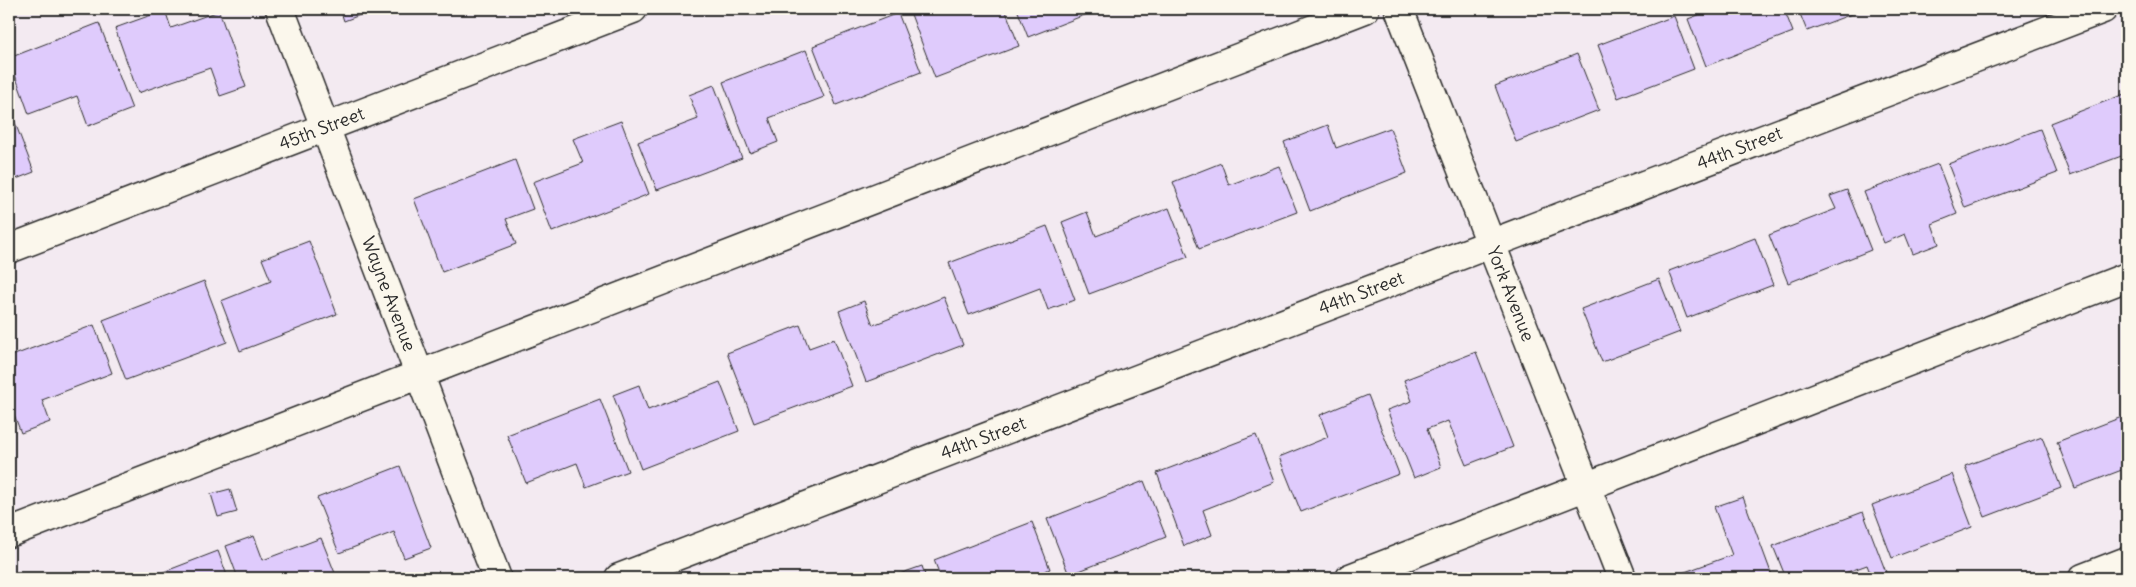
<svg xmlns="http://www.w3.org/2000/svg" width="2136" height="587" font-family="Delius,sans-serif">
<rect width="100%" height="100%" fill="#f3eaf1"/>
<filter id="ink" filterUnits="userSpaceOnUse"><feTurbulence type="fractalNoise" baseFrequency=".02" numOctaves="2"/><feDisplacementMap in="SourceGraphic" scale="10" xChannelSelector="R" yChannelSelector="G"/><feConvolveMatrix kernelMatrix="1 2 1 2 8 2 1 2 1" color-interpolation-filters="sRGB"/></filter>
<g filter="url(#ink)">
<path fill="#dfcbfc" stroke="#2b2b2b" d="M340,9h36l-32,12z
M909,9h96l14,37 -84,32z
M1017,9h83l-72,28z
M1714,9h70l9,23 -87,34 -18,-47z
M1798,9h67l-58,22z
M165,10l6,18 48,-17 27,76 -26,9 -10,-28 -72,25 -23,-65z
M898,13l23,59 -85,33 -23,-59z
M1674,16l20,53 -76,29 -20,-53z
M99,23l33,86 -44,17 -11,-30 -48,18 -20,-56z
M806,50l18,47 -55,21 9,24 -28,11 -27,-71z
M1577,54l22,56 -83,32 -21,-56z
M714,85l28,73 -85,32 -19,-48 60,-23 -9,-24z
M2127,93v61l-57,21 -20,-52z
M9,107l25,65 -23,9 -2,-5z
M621,121l28,73 -97,38 -19,-50 50,-19 -10,-24z
M1328,125l8,23 54,-20 17,45 -97,38 -26,-69z
M2040,129l17,44 -92,35 -17,-44z
M515,160l18,49 -27,10 10,25 -74,28 -28,-73z
M1221,163l8,22 50,-19 18,46 -98,37 -26,-67z
M1938,164l19,50 -25,10 7,20 -26,10 -8,-20 -21,9 -20,-51z
M1847,190l24,60 -83,33 -19,-48 67,-26 -6,-13z
M1169,208l19,49 -99,37 -27,-72 25,-10 9,24z
M1047,226l28,74 -27,10 -8,-22 -71,27 -20,-52z
M1755,238l18,47 -86,33 -18,-47z
M309,241l28,73 -97,37 -19,-50 50,-20 -9,-22z
M1659,279l21,53 -78,30 -21,-53z
M204,281l23,61 -101,38 -23,-60z
M944,297l19,48 -97,37 -27,-71 25,-10 9,24z
M94,325l18,48 -70,27 8,22 -29,11 -12,-32v-44z
M800,325l9,23 25,-9 18,47 -98,37 -27,-70z
M1476,352l37,95 -47,18 -18,-44 -21,8 14,38 -27,11 -27,-68 25,-9 -8,-21z
M720,382l19,49 -98,38 -28,-74 26,-10 9,25z
M1368,395l31,79 -98,38 -22,-55 49,-20 -8,-22z
M600,399l28,72 -42,16 -9,-24 -51,20 -19,-48z
M2127,415v53l-52,20 -18,-46z
M1256,435l18,47 -71,28 9,25 -28,11 -27,-73z
M2042,437l19,51 -76,29 -20,-51z
M400,466l31,82 -27,10 -10,-26 -55,21 -22,-55z
M1952,474l20,53 -80,31 -20,-53z
M1144,481l22,56 -97,38 -22,-56z
M230,489l7,23 -19,5 -7,-23z
M1743,497l30,81h-89l-2,-5 50,-18 -18,-48z
M1863,512l24,63 -15,3 -5,-13 -36,13h-45l-13,-32z
M1032,522l18,47 -23,9h-86l-7,-18z
M254,536l9,24 58,-22 16,40h-99l-12,-32z
M218,551l10,27h-80z
M922,566l4,12h-38z"/>
<g fill="none" stroke-linecap="round" stroke-linejoin="round">
<defs>
<g id="minor">
<path id="s1" d="M280,9l217,569"/>
<path id="s2" d="M1399,9l223,569"/>
<path id="s3" d="M9,249l624,-240"/>
<path d="M9,533l1356,-524"/>
<path id="s4" d="M619,578l1484,-569"/>
<path d="M1350,578l777,-301"/>
<path d="M2083,578l44,-17"/>
</g>
</defs>
<use href="#minor" stroke="#2b2b2b" stroke-width="31"/>
<use href="#minor" stroke="#fbf7ec" stroke-width="28"/>
</g>
</g>
<g text-anchor="middle" stroke-width="4.5" stroke-linejoin="round" paint-order="stroke">
<g font-size="18" fill="#2b2b2b" stroke="#fbf7ec">
<text dy="6" stroke="none"><textPath href="#s3" startOffset="335">45th Street</textPath></text>
<text dy="6" stroke="none"><textPath href="#s4" startOffset="1200">44th Street</textPath></text>
<text dy="6" stroke="none"><textPath href="#s1" startOffset="305">Wayne Avenue</textPath></text>
<text dy="6" stroke="none"><textPath href="#s2" startOffset="306">York Avenue</textPath></text>
<text dy="6" stroke="none"><textPath href="#s4" startOffset="795">44th Street</textPath></text>
<text dy="6" stroke="none"><textPath href="#s4" startOffset="390">44th Street</textPath></text>
</g>
</g>
<rect width="2136" height="587" fill="none" stroke="#fbf7ec" stroke-width="30"/>
<rect x="15" y="15" width="2106" height="557" fill="none" stroke="#2b2b2b" stroke-width="2" filter="url(#ink)"/>
</svg>
